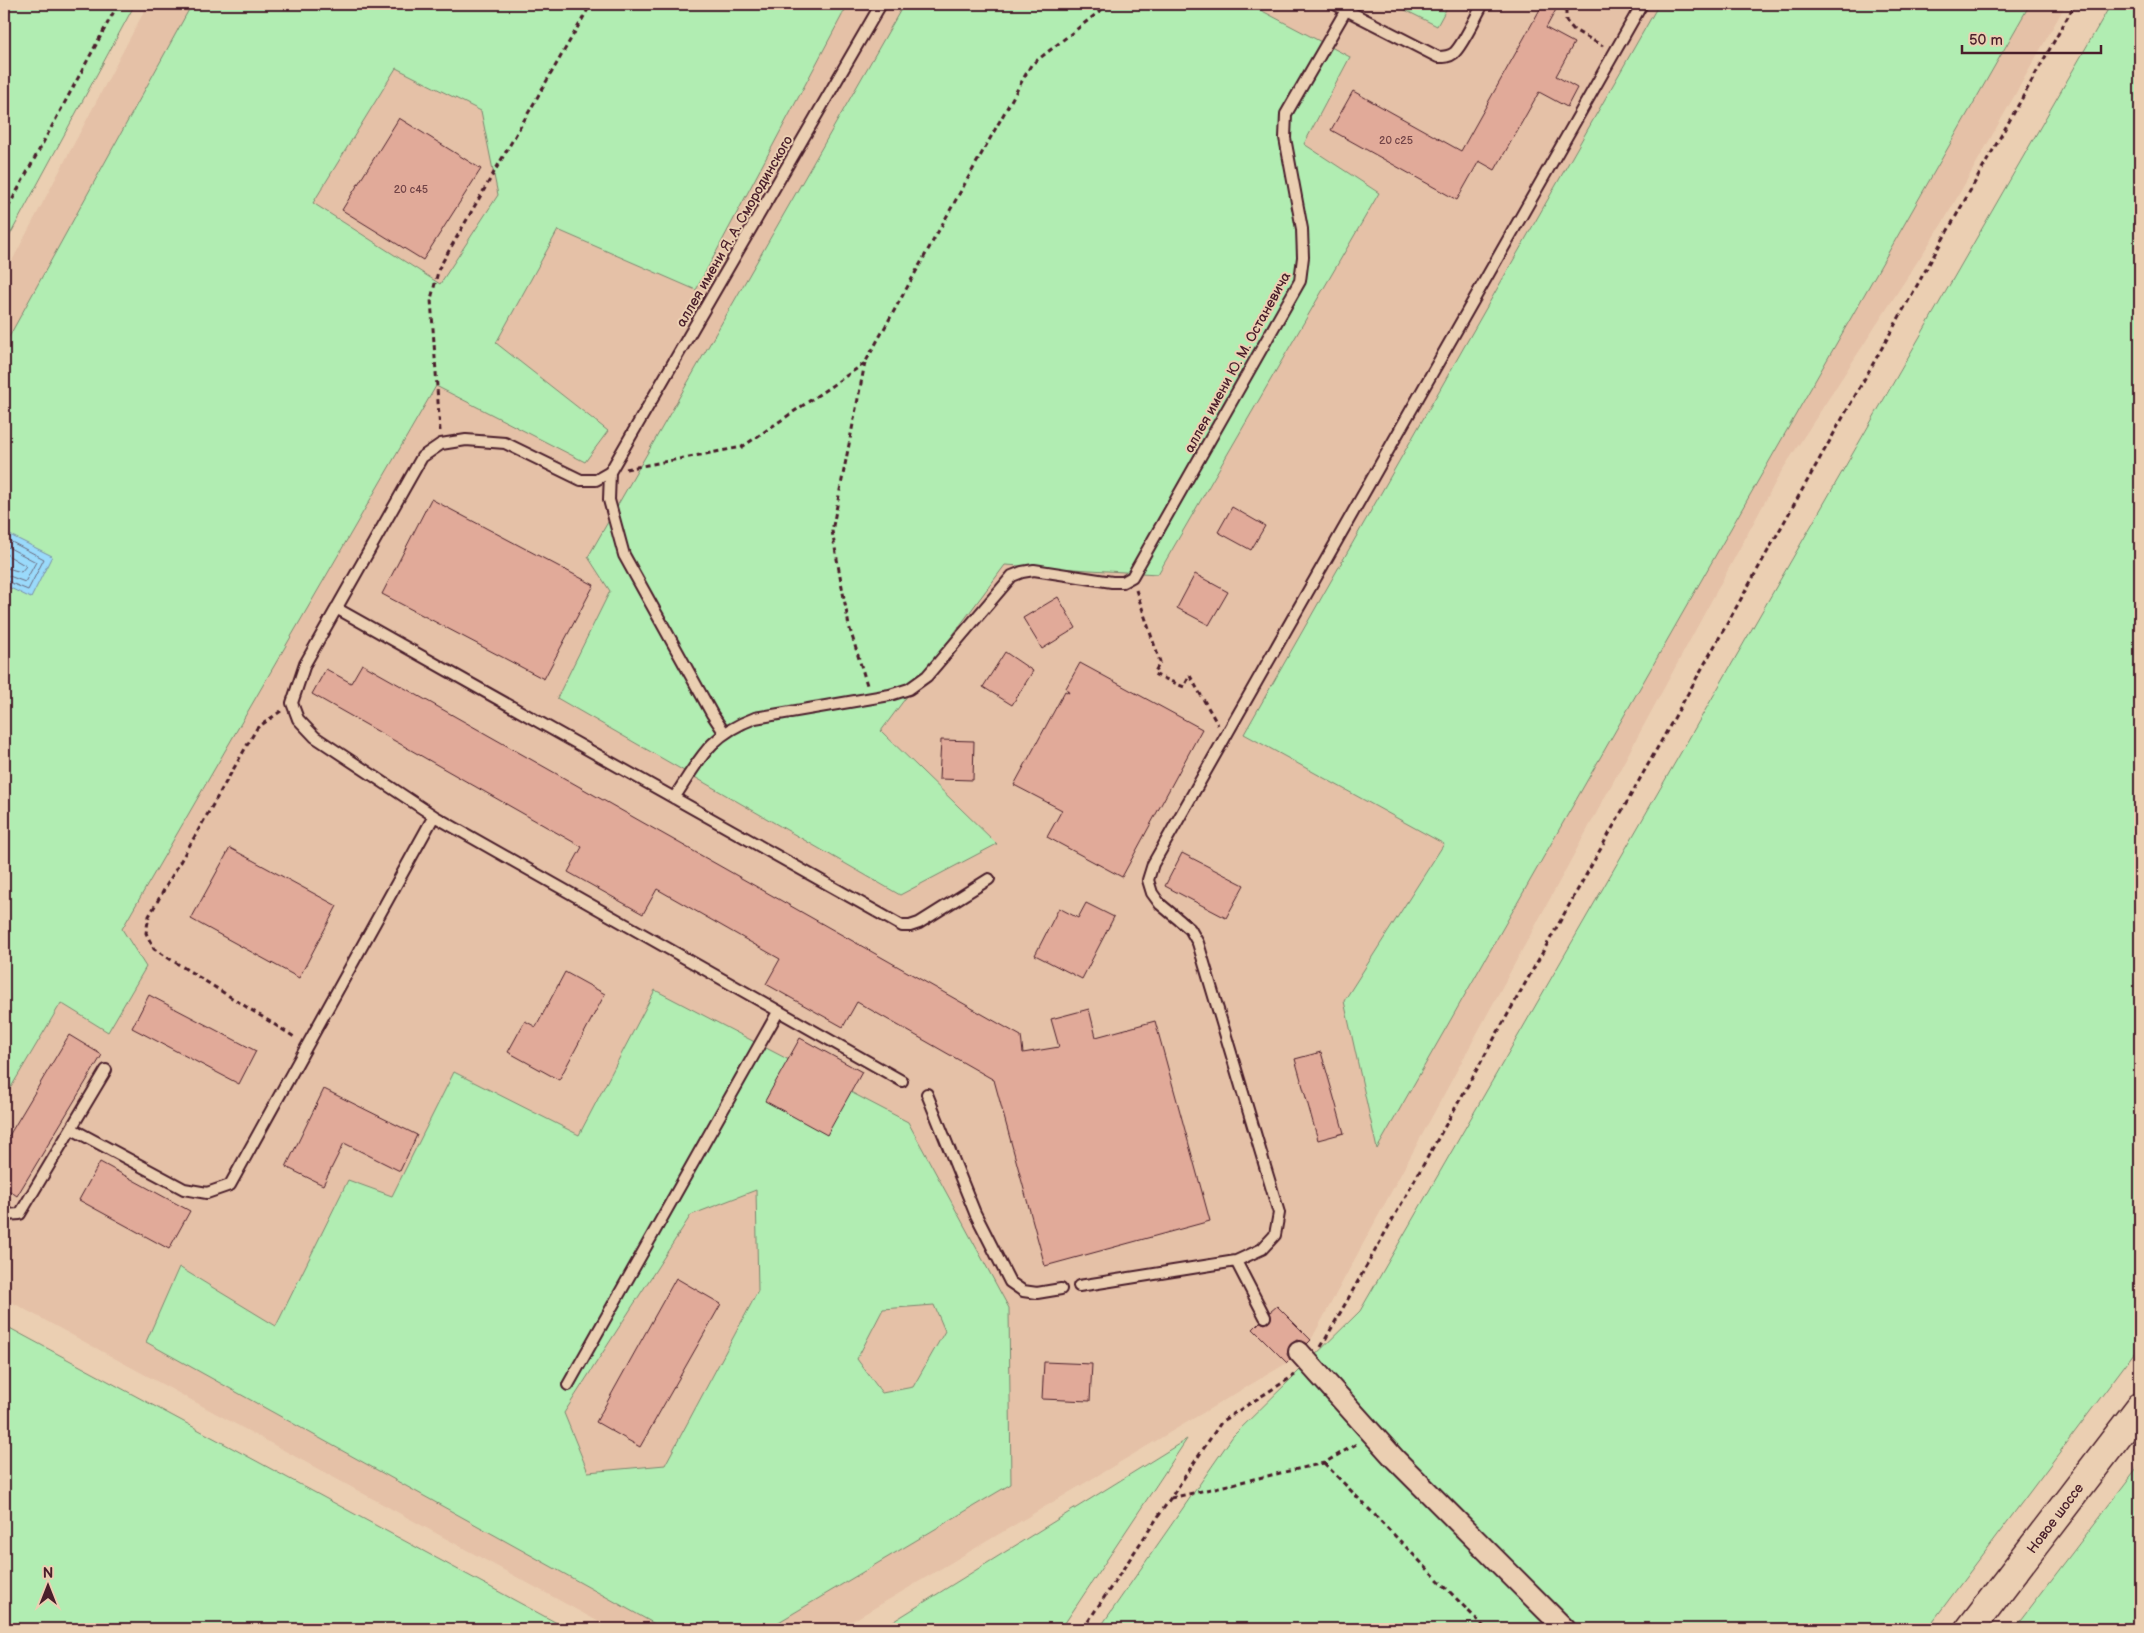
<svg xmlns="http://www.w3.org/2000/svg" width="2144" height="1633" font-family="'Balsamiq Sans',sans-serif">
<rect width="100%" height="100%" fill="#ebcfb2"/>
<filter id="ink" filterUnits="userSpaceOnUse"><feTurbulence type="fractalNoise" baseFrequency=".02" numOctaves="2"/><feDisplacementMap in="SourceGraphic" scale="10" xChannelSelector="R" yChannelSelector="G"/><feConvolveMatrix kernelMatrix="1 2 1 2 8 2 1 2 1" color-interpolation-filters="sRGB"/></filter>
<g filter="url(#ink)">
<path fill="#e5c1a7" d="M148,4h1918l-121,215 -164,253 -470,868 -24,23 -448,266h-227l-608,-331v-1022z"/>
<path fill="#b1edb2" stroke="#7e866e" fill-rule="evenodd" d="M4,4h131l-131,242z
M192,4h656l-152,286 -138,-60 -62,113 112,88 -23,31 -149,-76 -314,543 24,38 -38,65 -47,-29 -57,96v-753zM396,68l85,43 17,84 -58,89 -127,-81z
M904,4h345l101,53 -46,87 75,49 -221,381 -153,-9 -124,166 116,113 -97,51 -343,-197 53,-107 -22,-34z
M1393,4h56l-12,22z
M1659,4h371l-653,1145 -33,-148 100,-157 -200,-110z
M2111,4h29v1341l-213,284h-828l134,-193 127,-125z
M655,990l253,132 101,186 2,176 -244,145h-103l-518,-287 33,-75 97,59 72,-146 44,16 62,-124 125,63zM756,1190l2,101 -93,174 -77,7 -24,-59 127,-198zM934,1305l11,26 -32,56 -31,6 -25,-34 26,-50z
M4,1325l564,304h-564z
M1187,1439l-126,190h-180z
M2140,1464v165h-126z"/>
<path fill="#9adafb" stroke="#7a8fa8" d="M4,532l48,24 -21,42 -27,-13z"/>
<g fill="none" stroke-linecap="round" stroke-linejoin="round">
<path stroke="#6a6a7e" stroke-width="1" d="M4,538l40,21 -16,31 -24,-10
M4,545l32,17 -11,20 -21,-8
M4,553l22,13 -5,6 -17,-5"/>
</g>
<path fill="#e1aa99" stroke="#4a1f2b" d="M1543,4h16l-13,24 28,15 -18,33 21,12 -10,19 -28,-15 -44,78 -16,-9 -22,39 -126,-70 22,-39 108,60z
M399,118l82,51 -58,91 -81,-50z
M431,499l163,86 -50,94 -162,-85z
M1232,507l33,19 -14,24 -33,-18z
M1195,574l33,18 -19,33 -32,-17z
M1058,597l18,31 -34,21 -19,-31z
M1005,652l28,19 -21,34 -29,-18z
M1080,663l122,66 -80,148 -75,-40 15,-27 -48,-25 51,-94 4,2 -3,-5z
M362,664l659,372 2,17 36,-6 -8,-28 38,-10 7,28 59,-16 55,200 -165,45 -51,-186 -137,-78 -14,25 -77,-43 14,-25 -123,-70 -14,25 -75,-42 14,-25 -270,-153 14,-25 25,14z
M941,740l33,1 -1,39 -34,-1z
M230,848l107,58 -38,72 -108,-59z
M1182,853l62,32 -18,33 -61,-32z
M1086,903l28,14 -32,62 -47,-24 24,-47 19,10z
M565,972l40,22 -46,86 -51,-28 17,-31 11,6z
M149,995l107,56 -17,33 -107,-56z
M69,1035l33,20 -85,141 -13,-9v-43z
M800,1038l62,34 -35,63 -62,-34z
M1321,1052l23,81 -26,7 -23,-81z
M324,1089l93,46 -17,36 -56,-28 -21,42 -37,-18z
M100,1162l90,49 -21,38 -90,-49z
M676,1278l45,26 -81,143 -44,-25z
M1277,1306l34,34 -4,4 -10,-4 -6,4 -4,10 3,6 -3,3 -34,-34 7,-7 5,2 5,-3v-9z
M1044,1362l48,2 -2,37 -48,-2z"/>
<g fill="none" stroke-linecap="round" stroke-linejoin="round">
<defs>
<path id="lane" d="M1335,4l11,6
M336,608l566,318h8l9,-3 70,-44
M724,732l-12,-18 -88,-159 -15,-55 1,-28 271,-468
M674,798c26,-39 35,-63 81,-80l135,-23 19,-6 18,-13 85,-100 10,-4 12,-2 78,12h11l9,-5 168,-296 3,-24 -1,-28 -17,-91 1,-24 60,-104 92,47c6,0 11,0 16,-4 9,-8 22,-37 29,-49
M434,816l468,265
M927,1094l48,119 35,69 13,9 14,2 24,-4
M72,1129l112,60 23,4 23,-8 204,-369 -119,-79 -17,-18 -6,-16 13,-39 117,-207 19,-13 25,-4 39,3 76,37h15l14,-8
M4,1215l16,-1 86,-144
M1236,1261l29,56
M1079,1286l157,-25 26,-12 13,-14 4,-22 -81,-270 -8,-14 -30,-25 -8,-11 -4,-13 5,-16 489,-860
M568,1385l210,-373"/>
<path id="street" d="M1299,1352l96,107 170,170"/>
<path id="secondary" d="M1970,1629l170,-222"/>
</defs>
<use href="#lane" stroke="#4a1f2b" stroke-width="14"/>
<use href="#street" stroke="#4a1f2b" stroke-width="24"/>
<use href="#secondary" stroke="#4a1f2b" stroke-width="31"/>
<path stroke="#4a1f2b" stroke-width="3" stroke-dasharray="5 4" stroke-linecap="butt" d="M1566,10v11l8,9 29,16
M4,215l114,-211
M865,363l-33,168 17,95 18,59
M440,431l-9,-132 8,-31 152,-264
M626,469l116,-22 123,-84 166,-298 78,-61
M1136,590l24,72 -6,12 30,13 6,-12
M1190,676l28,49
M281,711l-24,17 -108,188 -3,17 8,16 142,89
M1321,1347l754,-1343
M1324,1463l162,166
M1171,1498l153,-35 34,-20
M1083,1629l139,-208 73,-46"/>
<use href="#lane" stroke="#ebcfb2" stroke-width="10"/>
<use href="#street" stroke="#ebcfb2" stroke-width="20"/>
<use href="#secondary" stroke="#ebcfb2" stroke-width="28"/>
</g>
</g>
<g text-anchor="middle" stroke-width="4" stroke-linejoin="round" paint-order="stroke">
<g font-size="11" fill="#704246">
<text x="1396" y="144">20 с25</text>
<text x="411" y="193">20 с45</text>
</g>
<g font-size="14" fill="#4a1f2b" stroke="#ebcfb2">
<text transform="translate(734 231) rotate(-60)" y="5">аллея имени Я. А. Смородинского</text>
<text transform="translate(1237 362) rotate(-61)" y="5">аллея имени Ю. М. Останевича</text>
<text transform="translate(2055 1518) rotate(-53)" y="5">Новое шоссе</text>
</g>
</g>
<rect width="2144" height="1633" fill="none" stroke="#ebcfb2" stroke-width="20"/>
<rect x="10" y="10" width="2124" height="1613" fill="none" stroke="#4a1f2b" stroke-width="2" filter="url(#ink)"/>
<g transform="translate(48 1586)" stroke="#ebcfb2" stroke-width="4" paint-order="stroke">
<path d="M0-4L9 19L0 12L-9 19Z" fill="#4a1f2b"/>
<text y="-8" font-size="14" font-weight="bold" text-anchor="middle" fill="#4a1f2b">N</text>
</g>
<path d="M1962 45v8h139v-8" fill="none" stroke="#4a1f2b" stroke-width="2.5"/>
<text x="1969" y="45" font-size="15" fill="#4a1f2b" stroke="#ebcfb2" stroke-width="4" paint-order="stroke">50 m</text>
</svg>
